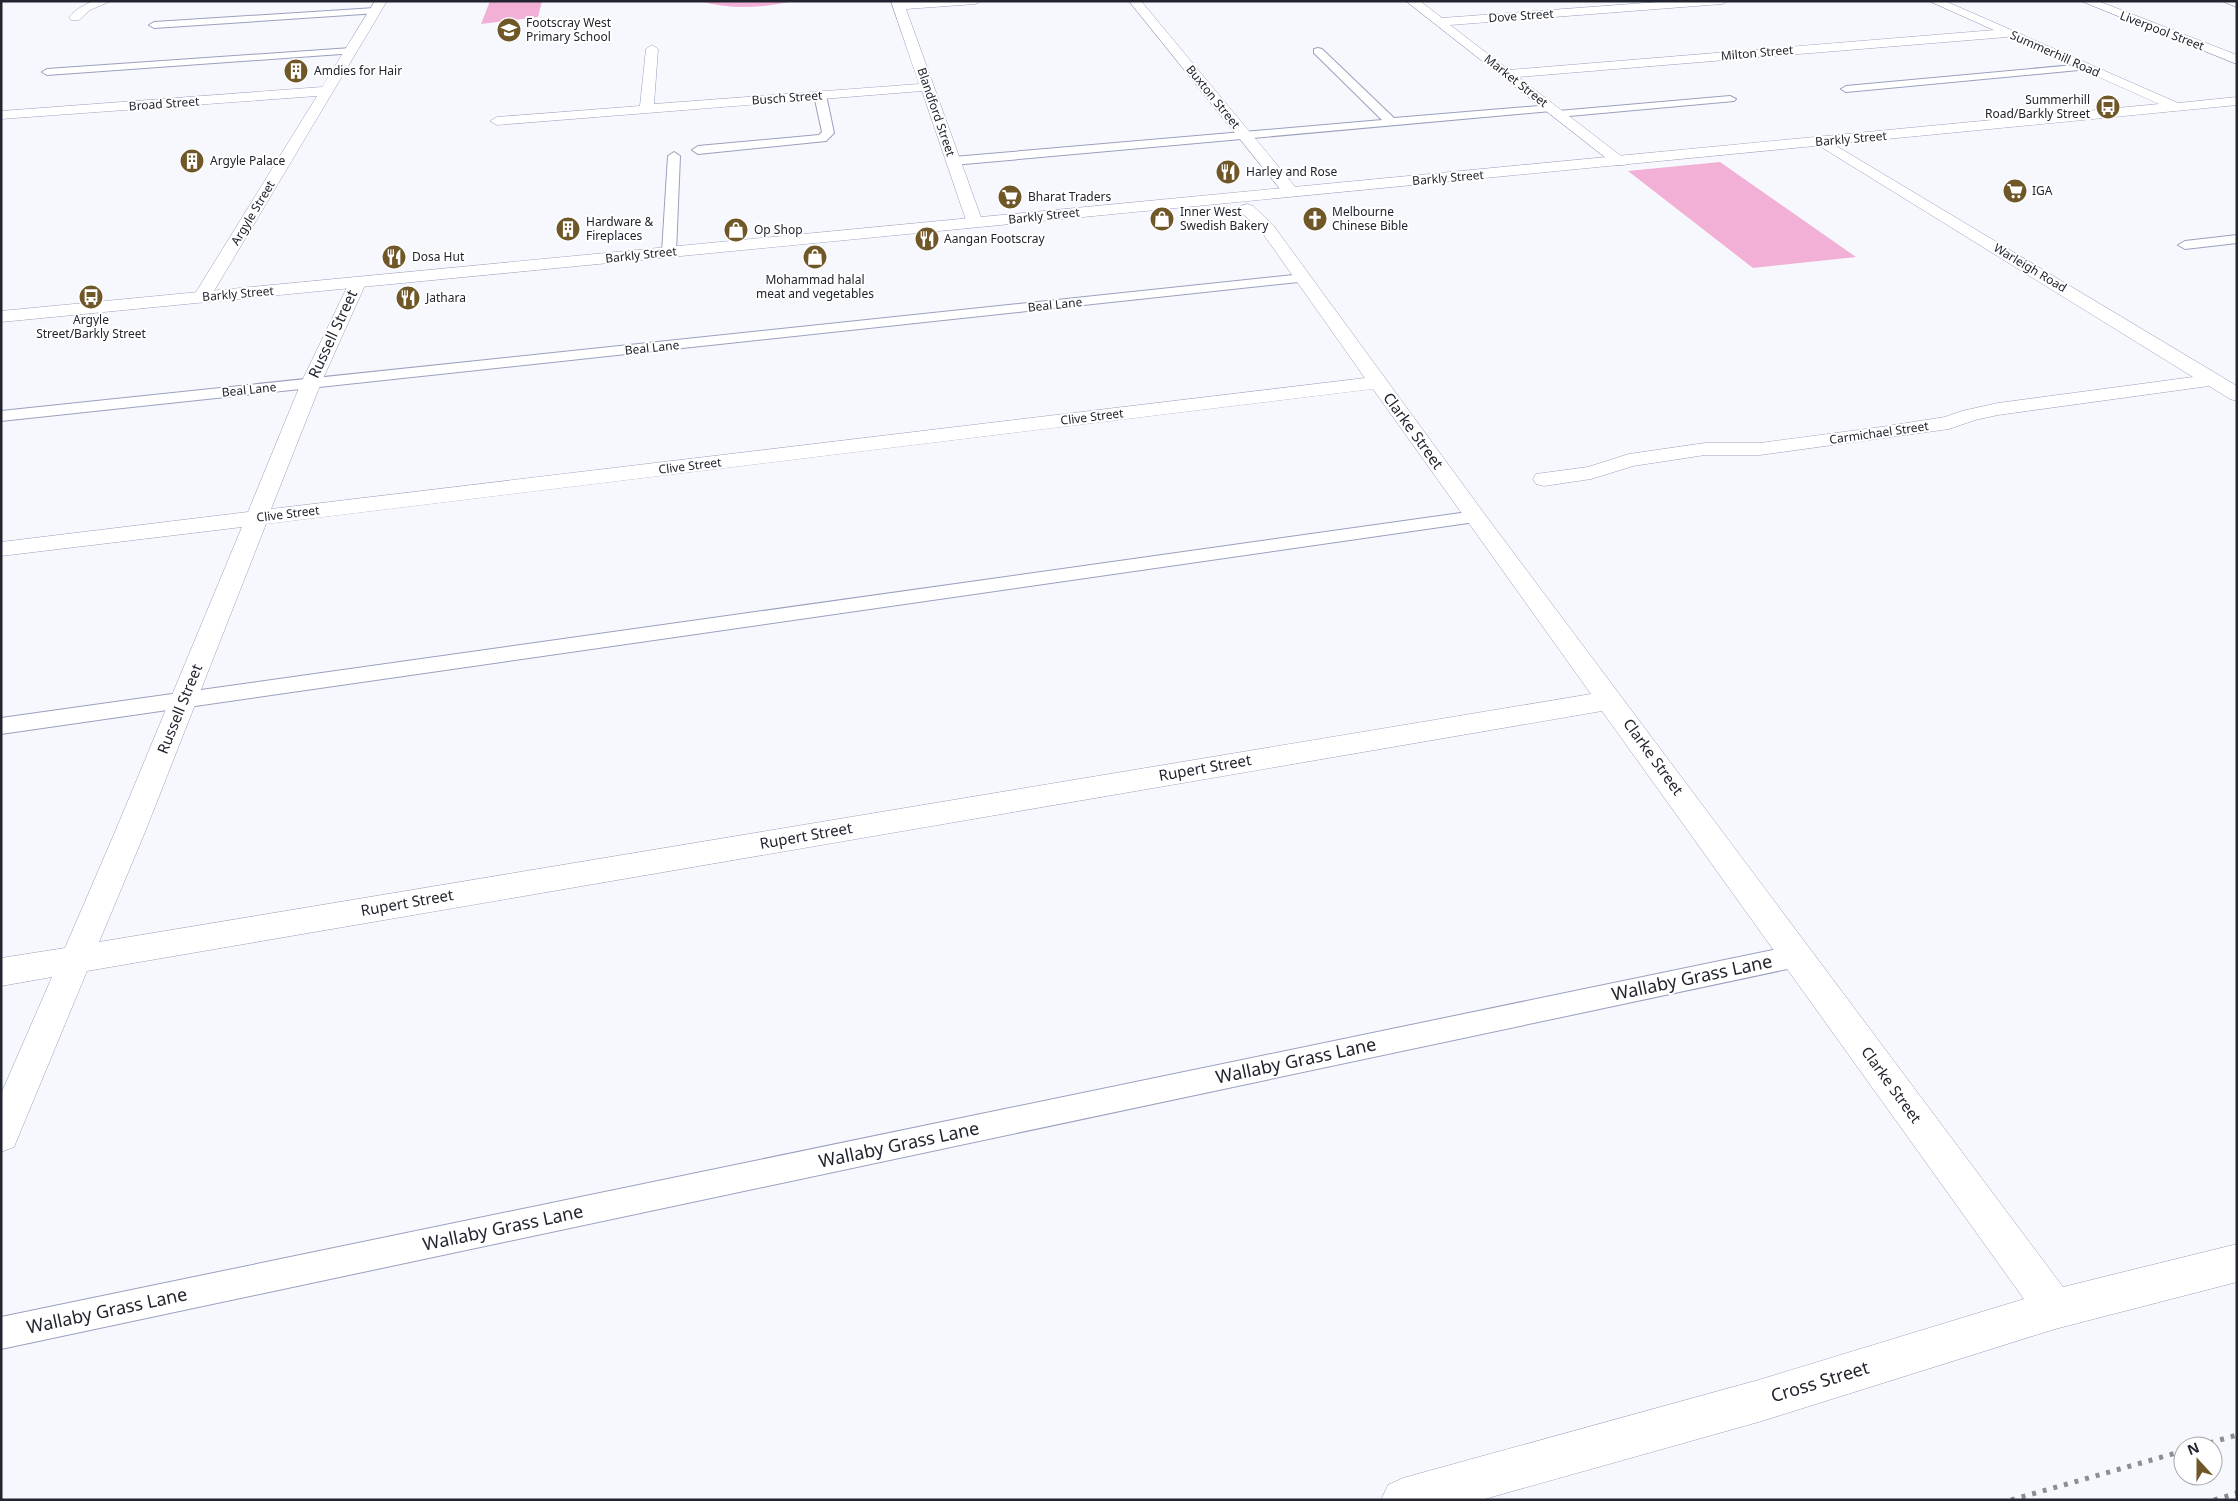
<svg xmlns="http://www.w3.org/2000/svg" width="2238" height="1501" font-family="'Noto Sans',sans-serif">
<rect width="100%" height="100%" fill="#f7f8fe"/>
<path fill="#f2b0d7" d="M490,1h52l-4,16 -57,7z
M700,1h93c-30,7 -63,9 -93,0z
M1720,162l136,95 -103,11 -125,-97z"/>
<g fill="none" stroke-linecap="round" stroke-linejoin="round">
<defs>
<path id="service" d="M375,8l3,1v4l-224,15 -5,-3 5,-3z
M351,48l4,1v4l-308,22 -5,-3 5,-3z
M1318,48l4,1 72,69 157,-13 6,3 -6,3 -598,54 -6,-4 6,-4 429,-37 -68,-67v-4z
M2085,64l5,3 -1,2 -243,23 -5,-3 5,-3z
M820,92l6,3 8,38 -8,8 -128,13 -6,-4 6,-4 121,-11 3,-3 -8,-37z
M1730,96l6,3 -2,2 -176,16 -6,-3 6,-3z
M674,152l6,4 -4,96 -7,4 -7,-4 6,-96z
M2237,235v8l-52,6 -7,-4 7,-4z
M1303,274l7,4 -2,3 -1307,140v-10z
M1475,511l7,2 2,4 -2,4 -1481,213v-16z
M1797,945l9,3 4,8 -4,8 -9,3 -1796,382v-32z"/>
<path id="pedestrian" d="M1247,204l6,2 20,19 2,3 -2,3h-12l-20,-19 -2,-3 2,-3z"/>
<path id="minor" d="M94,1h17l-21,9 -11,10h-8l-2,-3c7,-8 15,-12 25,-16z
M375,1h12l-179,300h-12l-3,-4 124,-201 -316,23v-8l321,-24z
M891,1h90l-6,3 -69,5 77,214 -2,3h-12l-2,-3 -45,-132 -425,34 -7,-4 7,-4 143,-11 6,-57 6,-4 6,4 -4,55 265,-20z
M1129,1h12l156,188 2,3 -2,3h-12z
M1406,1h14l22,17 230,-17h56l-6,3 -272,21 59,45 498,-41 6,4 -6,4 -489,40 107,82 2,3 -2,3h-10z
M2081,1h17l139,54v9z
M2222,1h15v6z
M1823,138l414,248v15l-7,-2 -21,-13 -211,29 -23,5 -26,9 -189,26h-55l-72,11 -42,13 -47,7 -8,-2 -3,-5 3,-5 52,-7 41,-13 76,-11h55l121,-16 64,-10 17,-6 36,-8 195,-26 -375,-232 -2,-3 2,-3z
M1267,223l6,2 210,287 580,775 174,-43v38l-182,47 -293,92 -281,79h-100l7,-15 15,-7 359,-99 262,-80 -422,-588 -1515,260 -73,176 -13,5v-58l51,-117 -51,9v-28l64,-10 50,-116 127,-305 -241,29v-14l247,-30 53,-129 50,-104h12l3,4 -45,100 -50,126 1094,-131 -106,-150 2,-3zM1373,389l218,305 -1492,248 46,-110 121,-308z"/>
<path id="tertiary" d="M1929,1h16l233,102 59,-6v8l-2236,217v-11l2158,-207z"/>
</defs>
<use href="#service" stroke="#9aa0be" stroke-width="2"/>
<use href="#pedestrian" stroke="#9aa0be" stroke-width="1"/>
<use href="#minor" stroke="#9aa0be" stroke-width="1"/>
<use href="#tertiary" stroke="#9aa0be" stroke-width="1"/>
<use href="#service" fill="#fff" fill-rule="evenodd"/>
<use href="#pedestrian" fill="#fff" fill-rule="evenodd"/>
<use href="#minor" fill="#fff" fill-rule="evenodd"/>
<use href="#tertiary" fill="#fff" fill-rule="evenodd"/>
<path stroke="#8b8d95" stroke-width="5" stroke-dasharray="4 7" stroke-linecap="butt" d="M2199,1446l38,-11
M2011,1500l172,-49
M2214,1500l23,-7"/>
</g>
<defs>
<symbol id="school-disc" viewBox="-11 -11 22 22"><circle r="9.5" fill="#6f5727" stroke="#fff"/><path d="M0-5L7-2L0 1L-7-2ZM-4 1L0 2.5L4 1V4Q0 6-4 4Z" fill="#fff"/></symbol>
<symbol id="building-disc" viewBox="-11 -11 22 22"><circle r="9.5" fill="#6f5727" stroke="#fff"/><path d="M-4-6H4V6H1V3H-1V6H-4ZM-2.5-4.3h1.7v1.8h-1.7ZM.8-4.3h1.7v1.8H.8ZM-2.5-1h1.7V.8h-1.7ZM.8-1h1.7V.8H.8Z" fill="#fff"/></symbol>
<symbol id="bus-disc" viewBox="-11 -11 22 22"><circle r="9.5" fill="#6f5727" stroke="#fff"/><path d="M-5-6H5V4H4V6H2V4H-2V6H-4V4H-5ZM-3.5-4V0h7V-4ZM-3.5 1.2v1.5H-2V1.2ZM2 1.2v1.5H3.5V1.2Z" fill="#fff"/></symbol>
<symbol id="restaurant-disc" viewBox="-11 -11 22 22"><circle r="9.5" fill="#6f5727" stroke="#fff"/><path d="M-5-6h1v4h1v-4h1v4h1v-4h1v5L-1.5 .5V6h-2V.5L-5-1ZM5-6V6H3V1.5H1.5Q1.5-4 5-6Z" fill="#fff"/></symbol>
<symbol id="supermarket-disc" viewBox="-11 -11 22 22"><circle r="9.5" fill="#6f5727" stroke="#fff"/><path d="M-6-5.5h2.5l.6 2H6L4.5 2H-2.5L-4.4-4H-6ZM-1.5 3.2a1.3 1.3 0 1 0 .1 0ZM3 3.2a1.3 1.3 0 1 0 .1 0Z" fill="#fff"/></symbol>
<symbol id="shop-disc" viewBox="-11 -11 22 22"><circle r="9.5" fill="#6f5727" stroke="#fff"/><path d="M-5-2.5h2.3a2.7 3.5 0 0 1 5.4 0H5L5.5 6h-11ZM-1.5-2.5h3a1.5 2.3 0 0 0-3 0Z" fill="#fff"/></symbol>
<symbol id="church-disc" viewBox="-11 -11 22 22"><circle r="9.5" fill="#6f5727" stroke="#fff"/><path d="M-1.2-6h2.4v3.5h3.3v2.4h-3.3V6h-2.4V-.1h-3.3v-2.4h3.3Z" fill="#fff"/></symbol>
</defs>
<g fill-rule="evenodd">
<use href="#school-disc" x="495" y="16" width="28" height="28"/>
<use href="#building-disc" x="282" y="57" width="28" height="28"/>
<use href="#bus-disc" x="2094" y="93" width="28" height="28"/>
<use href="#building-disc" x="178" y="147" width="28" height="28"/>
<use href="#restaurant-disc" x="1214" y="158" width="28" height="28"/>
<use href="#supermarket-disc" x="2001" y="177" width="28" height="28"/>
<use href="#supermarket-disc" x="996" y="183" width="28" height="28"/>
<use href="#shop-disc" x="1148" y="205" width="28" height="28"/>
<use href="#church-disc" x="1301" y="205" width="28" height="28"/>
<use href="#building-disc" x="554" y="215" width="28" height="28"/>
<use href="#shop-disc" x="722" y="216" width="28" height="28"/>
<use href="#restaurant-disc" x="913" y="225" width="28" height="28"/>
<use href="#restaurant-disc" x="380" y="243" width="28" height="28"/>
<use href="#shop-disc" x="801" y="243" width="28" height="28"/>
<use href="#bus-disc" x="77" y="283" width="28" height="28"/>
<use href="#restaurant-disc" x="394" y="284" width="28" height="28"/>
</g>
<g text-anchor="middle" stroke-width="4" stroke-linejoin="round" paint-order="stroke">
<g font-size="12" fill="#22242f" stroke="#fff">
<text transform="translate(1521 16) rotate(-4)" y="4">Dove Street</text>
<text transform="translate(2162 31) rotate(21)" y="4">Liverpool Street</text>
<text transform="translate(1757 53) rotate(-5)" y="4">Milton Street</text>
<text transform="translate(2055 54) rotate(24)" y="4">Summerhill Road</text>
<text transform="translate(1516 81) rotate(38)" y="4">Market Street</text>
<text transform="translate(1213 97) rotate(51)" y="4">Buxton Street</text>
<text transform="translate(787 98) rotate(-4)" y="4">Busch Street</text>
<text transform="translate(164 104) rotate(-4)" y="4">Broad Street</text>
<text transform="translate(936 112) rotate(71)" y="4">Blandford Street</text>
<text transform="translate(1851 139) rotate(-5)" y="4">Barkly Street</text>
<text transform="translate(1448 178) rotate(-5)" y="4">Barkly Street</text>
<text transform="translate(253 213) rotate(-59)" y="4">Argyle Street</text>
<text transform="translate(1044 216) rotate(-6)" y="4">Barkly Street</text>
<text transform="translate(641 255) rotate(-6)" y="4">Barkly Street</text>
<text transform="translate(2030 268) rotate(31)" y="4">Warleigh Road</text>
<text transform="translate(238 294) rotate(-5)" y="4">Barkly Street</text>
<text transform="translate(1055 305) rotate(-6)" y="4">Beal Lane</text>
<text transform="translate(652 348) rotate(-6)" y="4">Beal Lane</text>
<text transform="translate(249 390) rotate(-6)" y="4">Beal Lane</text>
<text transform="translate(1092 417) rotate(-7)" y="4">Clive Street</text>
<text transform="translate(1879 433) rotate(-8)" y="4">Carmichael Street</text>
<text transform="translate(690 466) rotate(-7)" y="4">Clive Street</text>
<text transform="translate(288 514) rotate(-7)" y="4">Clive Street</text>
</g>
<g font-size="12" fill="#22242f" stroke="#fff" text-anchor="start">
<text x="526" y="27">Footscray West<tspan x="526" dy="14">Primary School</tspan></text>
<text x="314" y="75">Amdies for Hair</text>
<text x="2090" y="104" text-anchor="end">Summerhill<tspan x="2090" dy="14">Road/Barkly Street</tspan></text>
<text x="210" y="165">Argyle Palace</text>
<text x="1246" y="176">Harley and Rose</text>
<text x="2032" y="195">IGA</text>
<text x="1028" y="201">Bharat Traders</text>
<text x="1180" y="216">Inner West<tspan x="1180" dy="14">Swedish Bakery</tspan></text>
<text x="1332" y="216">Melbourne<tspan x="1332" dy="14">Chinese Bible</tspan></text>
<text x="586" y="226">Hardware &amp;<tspan x="586" dy="14">Fireplaces</tspan></text>
<text x="754" y="234">Op Shop</text>
<text x="944" y="243">Aangan Footscray</text>
<text x="412" y="261">Dosa Hut</text>
<text x="815" y="284" text-anchor="middle">Mohammad halal<tspan x="815" dy="14">meat and vegetables</tspan></text>
<text x="426" y="302">Jathara</text>
<text x="91" y="324" text-anchor="middle">Argyle<tspan x="91" dy="14">Street/Barkly Street</tspan></text>
</g>
<g font-size="15" fill="#22242f" stroke="#fff">
<text transform="translate(333 334) rotate(-65)" y="5">Russell Street</text>
<text transform="translate(1413 431) rotate(54)" y="5">Clarke Street</text>
<text transform="translate(180 709) rotate(-68)" y="5">Russell Street</text>
<text transform="translate(1653 757) rotate(54)" y="5">Clarke Street</text>
<text transform="translate(1205 768) rotate(-10)" y="5">Rupert Street</text>
<text transform="translate(806 836) rotate(-10)" y="5">Rupert Street</text>
<text transform="translate(407 903) rotate(-10)" y="5">Rupert Street</text>
<text transform="translate(1891 1085) rotate(54)" y="5">Clarke Street</text>
</g>
<g font-size="18" fill="#22242f" stroke="#fff">
<text transform="translate(1692 978) rotate(-12)" y="6">Wallaby Grass Lane</text>
<text transform="translate(1296 1061) rotate(-12)" y="6">Wallaby Grass Lane</text>
<text transform="translate(899 1145) rotate(-12)" y="6">Wallaby Grass Lane</text>
<text transform="translate(503 1228) rotate(-12)" y="6">Wallaby Grass Lane</text>
<text transform="translate(107 1311) rotate(-12)" y="6">Wallaby Grass Lane</text>
<text transform="translate(1820 1382) rotate(-17)" y="6">Cross Street</text>
</g>
</g>
<rect width="2238" height="1501" fill="none" stroke="#22242f" stroke-width="5"/>
<g transform="translate(2198 1461) rotate(339)"><circle r="24" fill="#ffffff" stroke="#a7a7ac"/>
<path d="M0-4L9 19L0 12L-9 19Z" fill="#6f5727"/>
<text y="-8" font-size="14" font-weight="bold" text-anchor="middle" fill="#22242f">N</text>
</g>
</svg>
